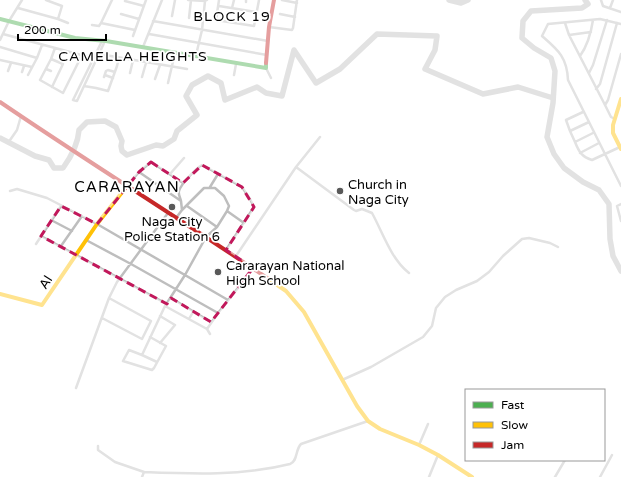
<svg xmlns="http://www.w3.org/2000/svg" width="621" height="477" font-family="'Varela Round',sans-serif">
<rect width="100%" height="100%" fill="#fff"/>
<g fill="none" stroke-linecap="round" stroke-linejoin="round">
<path stroke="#bfbfbf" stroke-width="5.5" d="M449,0l12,3 7,-3
M585,0l3,4 -6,4 -51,3 -8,10 -1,17 12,10 17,10 4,13 -2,32 -6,34 7,17 10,14 19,14 16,8 10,14 1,35 3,17 8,15
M0,138l35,18 14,4 5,8h9c8,-11 15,-24 16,-38l8,-8 18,-1 11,6 6,14 -1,5 1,5 5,4 29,-10 7,1 11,-7 3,-8 20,-16 -11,-19 6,-11 16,-9 13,7 4,17 32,-13 9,6 16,3 12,-46 22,33 24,-14 37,-35 60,2 -2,14 -10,19 58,25 35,-7 35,11"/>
<path stroke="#bebebe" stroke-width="2.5" d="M46,0l16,6 -4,13
M188,0l17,1 2,-1
M219,0l-3,20 38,6 5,-26
M246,0v2
M282,0l15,3
M601,0l2,6 18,6
M125,1l19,5
M219,6l37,6
M18,8l40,11 10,4
M232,8l2,-8
M610,8l3,-8
M121,14l18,5
M280,14l15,3
M172,16l3,-16
M189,18l2,-18
M153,21l115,20
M101,23l11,-23
M565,23l4,12 36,70 6,12 4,2
M621,24l-21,-5 -52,5 -6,12c16,14 25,21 26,44l53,106
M92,25l7,1 2,-3 34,7
M269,27l23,3 1,-2 4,-28
M3,34l82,22
M149,34l118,21
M569,35l22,-3
M133,36l13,-36
M0,40l9,-19 13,-21
M102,41l-29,59 4,1 28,-60
M0,47l37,11
M143,47l19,-47
M55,48l-4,11 -11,21 23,13 19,-38
M99,54l88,15
M196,55l6,-25 3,-29
M580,56c8,-11 11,-23 13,-36
M51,59l12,5 -11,23
M0,60l32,7
M266,68l5,10
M46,69l5,2
M8,71l3,-8
M22,72l2,-6
M130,73l3,-13
M589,73l4,-8 14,-45
M28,75l9,-17 5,-13
M105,75l8,3
M234,75l2,-11
M104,77l2,-6 2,-1 7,2
M142,77l4,-14
M155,79l5,-14
M168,83l7,-30
M84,86l12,2 12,3 9,-25 2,-8
M596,89l4,-5 17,-61
M605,105l3,-5 13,-46
M583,112l-17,8 4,11 19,-9
M570,131l5,11 18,-9
M575,142c4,10 7,15 17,18l28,-13
M8,143l9,-13 4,-14
M580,153l19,-10
M296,167l58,43 2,1 6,-2 10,4c11,20 19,46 37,60
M139,172l42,29 1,9
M170,174l14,-16
M127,186l12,-14 12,-10 32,21
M210,187l8,-13
M10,191l7,-2 30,9 50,26 131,76
M181,201c-1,-4 -3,-7 -2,-10 2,-7 17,-23 23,-26l40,22 8,12 4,8 -28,43
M621,204l-4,2 4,15
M187,206l30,21
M227,211l17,12
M51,220l21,11
M41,236l126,68
M86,240l45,24 87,49
M36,244l25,-38
M61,246l21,-30
M236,256l60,-89 24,-30
M171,298l40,24
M165,306l42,23 3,5
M102,318l40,21 9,-18 -42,-23
M189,319l4,-7
M207,329l11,-16 35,-44
M150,337l16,9 -12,22 -2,2 -29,-9 6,-11 13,5 15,7
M160,343l15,-18 -15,-9
M142,355l23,-49 20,-31 21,-38 11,-10 10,-16 2,-5 -5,-10 -9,-8h-11l-22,22 -6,8
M342,380l29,-13 52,-30 9,-11 4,-18 9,-11 11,-7 21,-9 12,-9 14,-16 19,-17 7,-1 21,5 8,4
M76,388l33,-90 8,-16 51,-69
M419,445l9,-21
M98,446v4l17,12 29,10
M142,477l2,-5c49,2 98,4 146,-8 8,-3 5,-14 11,-20l67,-23
M429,477l9,-22
M555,477l10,-17
M600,477l12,-22"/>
<path stroke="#4caf50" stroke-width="4" d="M0,19l75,19 31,3 160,27v-5"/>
<path stroke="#ffc107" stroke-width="4" d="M621,99l-8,26v8l8,16
M267,278l19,13 18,21 53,94 11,15 12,8 39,16 19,10 34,22
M0,294l42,11 55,-81 30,-38"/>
<path stroke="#c62828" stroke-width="4" d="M266,63l3,-36 5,-27
M0,102c88,60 179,116 267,176"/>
</g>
<path d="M0 0H621V477H0ZM151,162l32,21 19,-18 40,22 12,20 -28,43 27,18 -42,54 -40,-24 -4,6 -126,-68 20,-30 36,18 42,-52z" fill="#fff" fill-opacity=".55" fill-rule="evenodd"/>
<path fill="none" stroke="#c2185b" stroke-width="3" stroke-dasharray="8 5" stroke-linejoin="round" d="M151,162l32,21 19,-18 40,22 12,20 -28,43 27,18 -42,54 -40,-24 -4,6 -126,-68 20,-30 36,18 42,-52z"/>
<g fill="#595959" stroke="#fff" stroke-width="1.5">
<circle cx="340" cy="191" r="4"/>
<circle cx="172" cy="207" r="4"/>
<circle cx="218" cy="272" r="4"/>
</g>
<g text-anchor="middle" stroke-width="3.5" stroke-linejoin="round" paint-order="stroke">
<g font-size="13" fill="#000" stroke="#fff" text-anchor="start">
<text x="348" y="189">Church in<tspan x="348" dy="15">Naga City</tspan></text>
<text x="172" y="226" text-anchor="middle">Naga City<tspan x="172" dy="15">Police Station 6</tspan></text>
<text x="226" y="270">Cararayan National<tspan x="226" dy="15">High School</tspan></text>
</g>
<g font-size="13" fill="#000" stroke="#fff">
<text transform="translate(45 282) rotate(-57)" y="5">Al</text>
</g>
<g font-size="14" letter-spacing="1" fill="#000" stroke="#fff">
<text x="232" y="21">BLOCK 19</text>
<text x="133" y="61">CAMELLA HEIGHTS</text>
</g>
<g font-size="15" letter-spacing="1" fill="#000" stroke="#fff">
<text x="127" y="192">CARARAYAN</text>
</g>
</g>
<rect x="465" y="389" width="140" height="72" fill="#ffffff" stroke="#999999"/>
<rect x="473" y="402" width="20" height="6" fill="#4caf50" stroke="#999999"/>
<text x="501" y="409" font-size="12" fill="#000000">Fast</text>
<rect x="473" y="422" width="20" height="6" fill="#ffc107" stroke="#999999"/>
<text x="501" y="429" font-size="12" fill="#000000">Slow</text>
<rect x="473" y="442" width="20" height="6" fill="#c62828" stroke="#999999"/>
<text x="501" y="449" font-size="12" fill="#000000">Jam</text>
<path d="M18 34v6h88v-6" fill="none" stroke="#000000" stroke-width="2"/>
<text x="24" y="34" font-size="12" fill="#000000" stroke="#ffffff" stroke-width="3" paint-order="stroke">200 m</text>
</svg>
